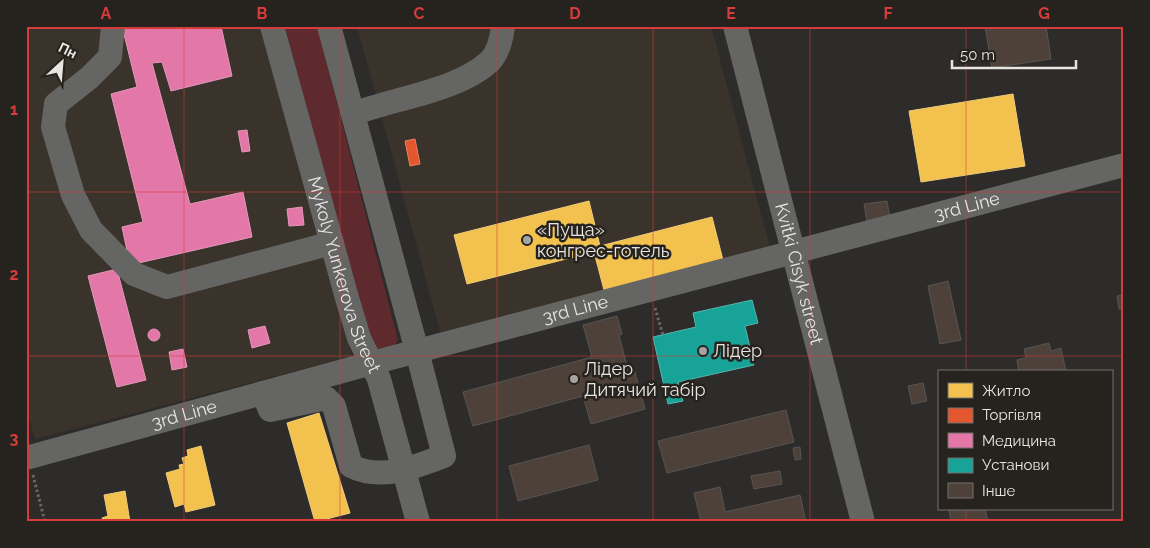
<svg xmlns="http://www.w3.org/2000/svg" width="1150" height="548" font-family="Raleway,sans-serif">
<rect width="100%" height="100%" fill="#2e2c2a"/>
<path fill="#3a332b" d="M26,26h240l86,330 -317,83 -9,-32z
M357,26h354l60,226 -329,87z"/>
<path fill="#5e2a2d" d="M285,26h32l81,314 -7,11h-20z"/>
<path fill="#f2c14e" stroke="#efcc7a" d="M1013,94l12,72 -104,16 -12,-71z
M589,201l11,45 112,-29 11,43 -119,30 -10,-38 -127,32 -13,-49z
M319,413l31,100 -35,9 -28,-99z
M201,446l14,59 -29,7 -2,-8 -9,3 -9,-34 14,-4 -1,-4 5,-1 -2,-6 6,-2 -1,-6z
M125,491l5,31h-27l-1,-4 6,-2 -4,-21z"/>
<path fill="#e4572e" stroke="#e58264" d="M415,139l5,25 -10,2 -5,-25z"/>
<path fill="#e377a8" stroke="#e498b9" d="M122,26h22v3l10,-3h67l11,50 -61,15 -9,-29 -10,1 38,141 53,-12 9,45 -122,28 -8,-38 21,-5 -32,-128 26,-7z
M247,130l3,21 -8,1 -4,-21z
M302,207l2,18 -15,1 -2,-17z
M117,269l29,111 -29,7 -29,-111z
M265,326l5,17 -18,5 -4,-18z
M148 335a6 6 0 1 1 12 0a6 6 0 1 1-12 0Z
M183,349l4,18 -15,3 -3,-18z"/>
<path fill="#17a398" stroke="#55b7ae" d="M752,300l6,23 -13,3 9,39 -76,17 5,19 -15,3 -15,-67 43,-10 -3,-14z"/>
<path fill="#4d413a" stroke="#575553" d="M985,26h61l5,33 -59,9z
M887,201l3,18 -23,3 -3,-18z
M948,281l13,59 -21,4 -12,-58z
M1124,295v14h-5l-2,-13z
M617,316l5,18 -3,1 8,31 6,-1 12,44 -54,15 -8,-28 -110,30 -10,-34 129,-35 -9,-32z
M1049,343l2,8 10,-3 5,24h-47l-2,-12 9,-2 -2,-9z
M923,383l4,18 -15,3 -4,-18z
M786,410l8,32 -127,31 -9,-32z
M589,445l9,35 -80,21 -9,-35z
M800,447l1,12 -6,1 -2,-12z
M780,471l2,13 -28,5 -3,-13z
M720,487l5,25 75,-17 6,27h-105l-7,-29z
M949,509h36l3,13h-37z"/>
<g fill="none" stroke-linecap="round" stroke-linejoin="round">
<path stroke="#696867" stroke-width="3" stroke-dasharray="2.5 2.5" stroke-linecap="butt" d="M655,308l8,27
M33,475l12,47"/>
<g stroke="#656564" stroke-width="24">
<path d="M113,26l-3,31 -21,21 -33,26 -3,23 20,68 18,35 43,44 33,13 165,-44"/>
<path id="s1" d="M272,26l75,272 12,40 20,41 39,143"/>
<path id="s2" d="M735,26l128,496"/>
<path d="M353,114c41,-16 104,-23 136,-52 9,-8 13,-25 14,-36"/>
<path d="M263,393l7,17 56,-12 8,8 17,60c30,15 64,1 93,-10l-27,-105 -88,-325"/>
<path id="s3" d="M26,458l346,-95 752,-198"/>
</g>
</g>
<path fill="none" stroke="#d83b3b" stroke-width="1" stroke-opacity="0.55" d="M184,26v496M340,26v496M497,26v496M653,26v496M810,26v496M966,26v346M26,192h1098M26,356h1098M966,509v13"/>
<g fill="#a6a4a2" stroke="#26231e" stroke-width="2">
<circle cx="527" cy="240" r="5"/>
<circle cx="703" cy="351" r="5"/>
<circle cx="574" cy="379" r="5"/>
</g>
<g text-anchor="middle" stroke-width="5" stroke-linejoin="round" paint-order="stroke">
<g font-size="18" fill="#e7e5e2" stroke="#26231e">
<text dy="6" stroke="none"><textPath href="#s3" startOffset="974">3rd Line</textPath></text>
<text dy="6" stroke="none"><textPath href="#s1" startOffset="259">Mykoly Yunkerova Street</textPath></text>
<text dy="6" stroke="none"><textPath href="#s2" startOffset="256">Kvitki Cisyk street</textPath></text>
<text dy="6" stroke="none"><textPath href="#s3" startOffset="569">3rd Line</textPath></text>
<text dy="6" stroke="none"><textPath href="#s3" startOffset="164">3rd Line</textPath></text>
</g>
<g font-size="18" fill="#e7e5e2" stroke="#26231e" text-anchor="start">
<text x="537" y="236">«Пуща»<tspan x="537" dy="21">конгрес-готель</tspan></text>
<text x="713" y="357">Лідер</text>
<text x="584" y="375">Лідер<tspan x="584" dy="21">Дитячий табір</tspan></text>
</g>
</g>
<rect width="1150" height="548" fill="none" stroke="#26231e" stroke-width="55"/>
<rect x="938" y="370" width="175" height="140" fill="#26231e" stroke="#73716c"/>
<rect x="948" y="383" width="25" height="15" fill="#f2c14e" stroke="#73716c"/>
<text x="982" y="396" font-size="15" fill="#e7e5e2">Житло</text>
<rect x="948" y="408" width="25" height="15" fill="#e4572e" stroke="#73716c"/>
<text x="982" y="420" font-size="15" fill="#e7e5e2">Торгівля</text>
<rect x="948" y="433" width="25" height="15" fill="#e377a8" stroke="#73716c"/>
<text x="982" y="446" font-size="15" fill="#e7e5e2">Медицина</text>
<rect x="948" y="458" width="25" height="15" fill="#17a398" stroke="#73716c"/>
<text x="982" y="470" font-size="15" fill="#e7e5e2">Установи</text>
<rect x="948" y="483" width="25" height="15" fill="#4d413a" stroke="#73716c"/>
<text x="982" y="496" font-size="15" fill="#e7e5e2">Інше</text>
<g transform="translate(62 62) rotate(26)" stroke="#26231e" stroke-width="4" paint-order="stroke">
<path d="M0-4L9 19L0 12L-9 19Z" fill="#e7e5e2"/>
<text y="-8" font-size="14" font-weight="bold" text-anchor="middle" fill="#e7e5e2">Пн</text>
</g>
<path d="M952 60v8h124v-8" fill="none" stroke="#e7e5e2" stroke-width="2.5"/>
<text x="960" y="60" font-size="15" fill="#e7e5e2" stroke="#26231e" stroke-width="4" paint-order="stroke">50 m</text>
<rect x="28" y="28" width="1094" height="492" fill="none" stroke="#d83b3b" stroke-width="2"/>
<g font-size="16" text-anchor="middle" font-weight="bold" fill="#d83b3b">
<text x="106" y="19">A</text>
<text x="262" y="19">B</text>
<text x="419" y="19">C</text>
<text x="575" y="19">D</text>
<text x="731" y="19">E</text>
<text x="888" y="19">F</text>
<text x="1044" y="19">G</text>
<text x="14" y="115">1</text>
<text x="14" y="280">2</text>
<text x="14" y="444">3</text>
</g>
</svg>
